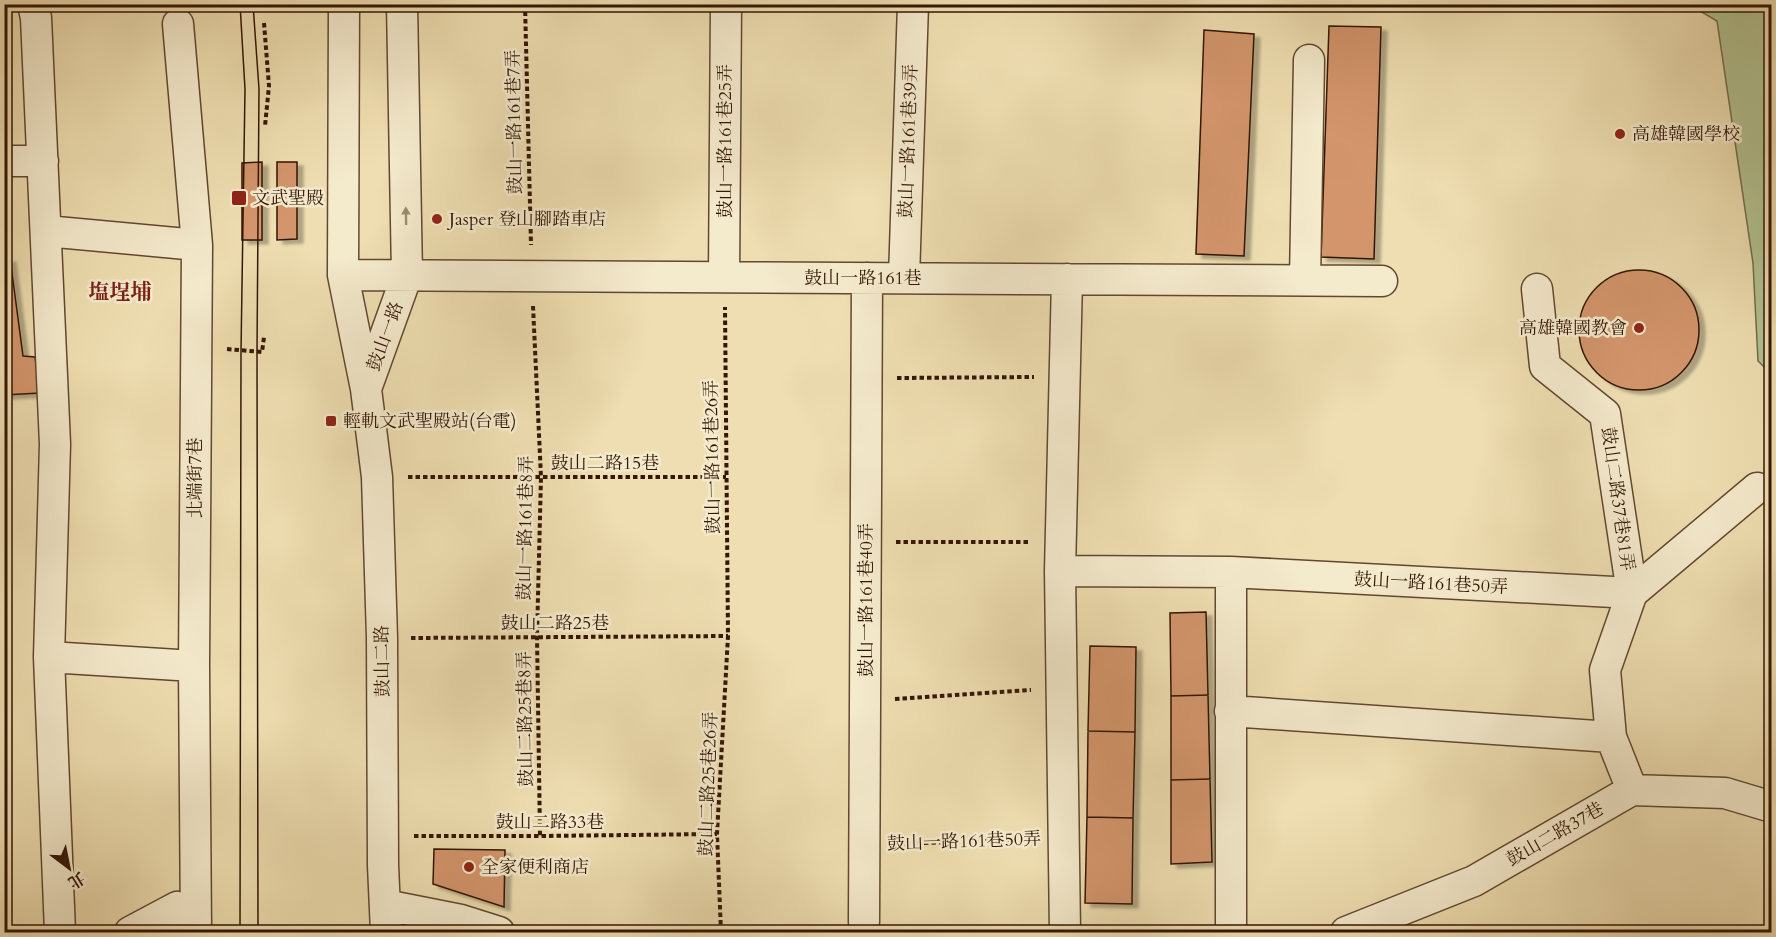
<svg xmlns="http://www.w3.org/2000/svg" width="1776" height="937" font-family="Cardo,'Noto Serif TC',serif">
<defs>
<filter id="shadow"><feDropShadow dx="6" dy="4" stdDeviation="1.5" flood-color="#0004"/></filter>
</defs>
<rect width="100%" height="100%" fill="#eedeb1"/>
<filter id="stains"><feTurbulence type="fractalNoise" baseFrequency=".00333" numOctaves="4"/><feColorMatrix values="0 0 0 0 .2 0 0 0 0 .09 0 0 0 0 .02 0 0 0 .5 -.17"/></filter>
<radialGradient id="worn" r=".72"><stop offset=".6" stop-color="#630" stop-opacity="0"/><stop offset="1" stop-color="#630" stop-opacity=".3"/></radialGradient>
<path fill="#b3c291" stroke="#736c4b" stroke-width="1.5" d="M1690,5h81v369l-13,-13 -5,-98 -36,-242z"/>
<path fill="#d3956c" stroke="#331605" stroke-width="1.5" filter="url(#shadow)" d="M1329,26l52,1 -7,232 -53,-2z
M1204,30l50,4 -10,222 -48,-2z
M262,162v78h-20v-77z
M277,162h20v77l-20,1z
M10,258l13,98 12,1 5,36 -36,2v-136z
M1579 330a60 60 0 1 1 120 0a60 60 0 1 1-120 0Z
M1206,612l2,83 -37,1 -1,-83z
M1090,646l46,1 -1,85 -47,-1z
M1208,695l2,84 -39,1v-84z
M1088,731l47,1 -2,86 -46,-1z
M1210,779l2,83 -41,2v-84z
M1087,817l46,1 -1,86 -47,-1z
M434,849l71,1 -1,57 -71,-23z"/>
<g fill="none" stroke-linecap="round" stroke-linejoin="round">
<defs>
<path id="minor" d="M33,4l3,14 19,426 -6,213 11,275
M344,4l-1,271 23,114 11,88 5,161 1,227 3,67
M178,24l19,221 -3,421 2,266
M4,161h39
M46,231l151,14
M343,275l1039,6
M724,277l2,-273
M904,278l9,-274
M1305,280l4,-220
M366,389l41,-114 -5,-271
M1060,571l171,1 401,21 -27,-179 -60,-48 -8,-77
M1231,572v360
M49,657l145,9
M1230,711l381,26
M1632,790l-21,-53 -6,-67 27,-77 125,-105
M385,905l76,15 38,12
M864,922l3,-644
M130,932l47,-25 19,14
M1065,932l-5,-361 7,-292
M1346,932l128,-51 158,-91 93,3 47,14"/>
</defs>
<use href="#minor" stroke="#624830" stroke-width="33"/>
<path stroke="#331605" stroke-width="4" stroke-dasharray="4.5 3" stroke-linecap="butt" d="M525,4l6,241
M264,23l5,63 -4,40
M533,306l8,171 -4,159 3,200
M227,349l35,3 2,-15
M897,378l137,-1
M408,477h318
M896,542h134
M411,638l317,-2
M895,699l136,-9
M414,836h126l177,-2
M894,844l139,-5
M721,932l-4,-98 11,-198 -3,-329"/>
<use href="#minor" stroke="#f4eacc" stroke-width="30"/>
<path stroke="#331605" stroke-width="1.5" d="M253,4l6,85 -2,263 1,580
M240,932l1,-581 4,-262 -5,-85"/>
</g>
<defs><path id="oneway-solid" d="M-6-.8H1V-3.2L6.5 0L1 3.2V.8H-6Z" transform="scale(1.5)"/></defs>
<use fill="#9d8b72" href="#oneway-solid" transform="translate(406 216) rotate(-91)"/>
<g fill="#8f2418" stroke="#f4eacc" stroke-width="2">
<circle cx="1620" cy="134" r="6"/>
<rect x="231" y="190" width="16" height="16" rx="3"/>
<circle cx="437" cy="219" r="6"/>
<circle cx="1639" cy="328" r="6"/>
<rect x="325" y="415" width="12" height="12" rx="3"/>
<circle cx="469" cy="867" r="6"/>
</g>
<g text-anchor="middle" stroke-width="5" stroke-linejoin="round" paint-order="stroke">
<g font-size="18" fill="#331605" stroke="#f4eacc">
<text transform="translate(514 122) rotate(-91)" y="6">鼓山一路161巷7弄</text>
<text transform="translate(725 141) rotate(-90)" y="6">鼓山一路161巷25弄</text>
<text transform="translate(908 141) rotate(-88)" y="6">鼓山一路161巷39弄</text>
<text x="863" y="284">鼓山一路161巷</text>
<text transform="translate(385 336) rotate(-70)" y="6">鼓山一路</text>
<text transform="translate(712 457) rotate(-91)" y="6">鼓山一路161巷26弄</text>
<text x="605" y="469">鼓山二路15巷</text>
<text transform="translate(195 478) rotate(-90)" y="6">北端街7巷</text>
<text transform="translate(1618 499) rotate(82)" y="6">鼓山二路37巷81弄</text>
<text transform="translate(525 528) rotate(-89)" y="6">鼓山一路161巷8弄</text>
<text transform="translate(1431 583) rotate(3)" y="6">鼓山一路161巷50弄</text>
<text transform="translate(866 600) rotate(-90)" y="6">鼓山一路161巷40弄</text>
<text x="555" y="629">鼓山二路25巷</text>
<text transform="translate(382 661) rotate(-91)" y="6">鼓山二路</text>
<text transform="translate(525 719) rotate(-91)" y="6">鼓山二路25巷8弄</text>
<text transform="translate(708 784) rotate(-88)" y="6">鼓山二路25巷26弄</text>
<text x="550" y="828">鼓山二路33巷</text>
<text transform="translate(1555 834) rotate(-30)" y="6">鼓山二路37巷</text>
<text transform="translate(964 841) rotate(-2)" y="6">鼓山一路161巷50弄</text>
</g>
<g font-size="18" fill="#331605" stroke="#f4eacc" text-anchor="start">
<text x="1632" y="140">高雄韓國學校</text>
<text x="252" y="204">文武聖殿</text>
<text x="449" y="225">Jasper 登山腳踏車店</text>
<text x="1627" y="334" text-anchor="end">高雄韓國教會</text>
<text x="343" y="427">輕軌文武聖殿站(台電)</text>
<text x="481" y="873">全家便利商店</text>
</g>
<g font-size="21" font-weight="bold" fill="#7a1f14" stroke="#f4eacc">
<text x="120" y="299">塩埕埔</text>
</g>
</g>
<rect width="1776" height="937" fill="none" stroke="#eedeb1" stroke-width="24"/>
<rect x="6" y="6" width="1764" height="925" fill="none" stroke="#331605" stroke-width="3"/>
<rect x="12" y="12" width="1752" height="913" fill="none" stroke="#331605" stroke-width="1.5"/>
<g transform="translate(69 868) rotate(148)" stroke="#f4eacc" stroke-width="4.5" paint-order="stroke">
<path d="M0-4.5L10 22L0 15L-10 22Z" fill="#331605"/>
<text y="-9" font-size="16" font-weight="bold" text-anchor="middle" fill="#331605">北</text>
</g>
<rect width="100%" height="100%" filter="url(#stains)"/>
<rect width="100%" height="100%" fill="url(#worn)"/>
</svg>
